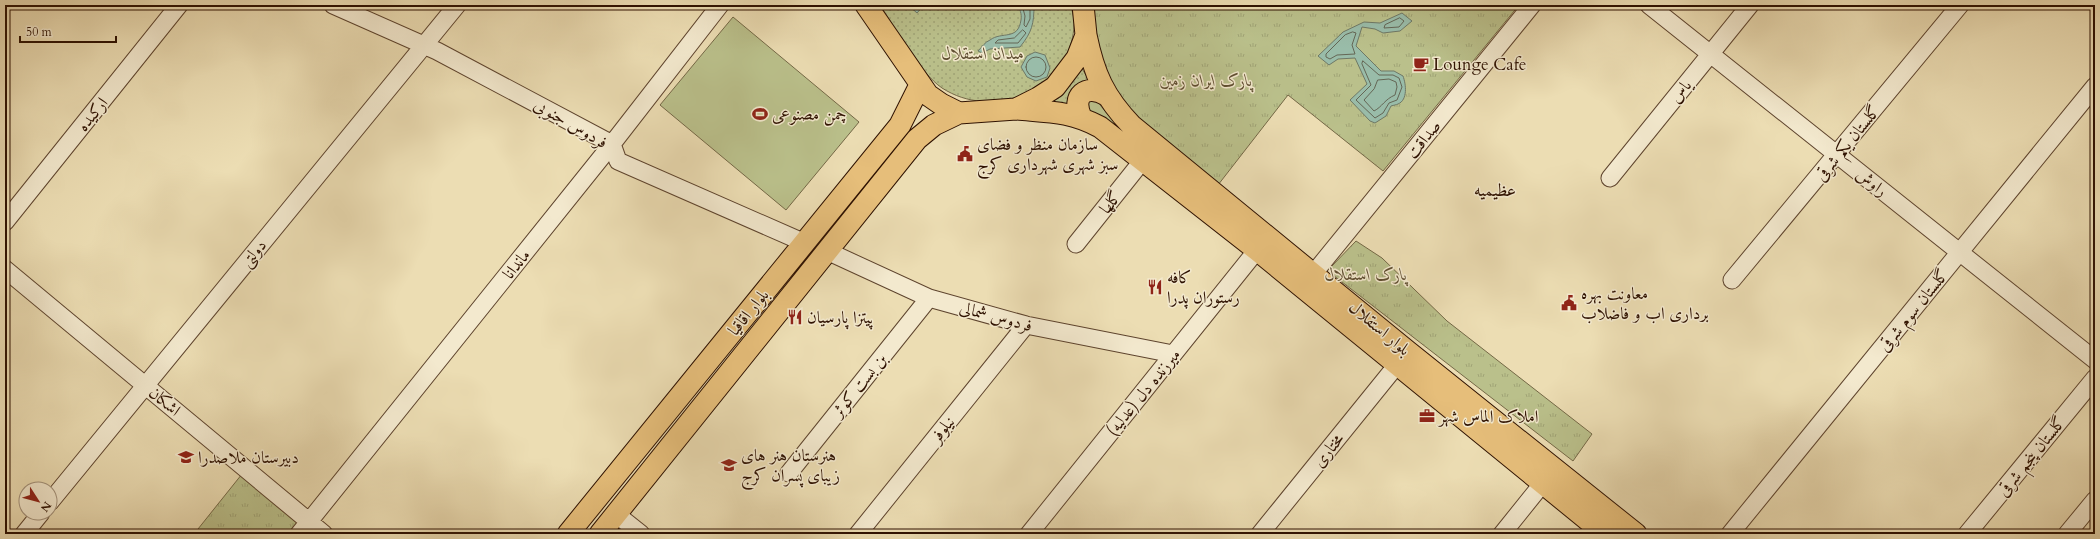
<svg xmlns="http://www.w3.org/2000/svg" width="2100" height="539" font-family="Cardo,Amiri,serif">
<defs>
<pattern id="grass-tufts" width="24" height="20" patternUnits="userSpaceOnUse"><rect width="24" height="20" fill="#bac08b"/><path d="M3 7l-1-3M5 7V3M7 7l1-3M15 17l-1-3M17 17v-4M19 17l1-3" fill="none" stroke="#a0a476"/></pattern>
<pattern id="garden-dots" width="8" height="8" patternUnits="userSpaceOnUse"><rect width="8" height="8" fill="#bac08b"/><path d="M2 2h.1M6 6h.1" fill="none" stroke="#a0a476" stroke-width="1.8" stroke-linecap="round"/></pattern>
</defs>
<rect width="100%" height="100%" fill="#ecddb3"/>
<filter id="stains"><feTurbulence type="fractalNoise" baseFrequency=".005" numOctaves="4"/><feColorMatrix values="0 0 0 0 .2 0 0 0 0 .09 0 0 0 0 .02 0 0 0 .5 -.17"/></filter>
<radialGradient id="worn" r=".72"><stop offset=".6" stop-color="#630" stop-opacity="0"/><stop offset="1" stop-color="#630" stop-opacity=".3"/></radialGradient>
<path fill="url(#grass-tufts)" stroke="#746846" d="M1093,5h426l-136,166 -95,-76 -70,90c-25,-20 -56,-41 -79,-63 -29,-30 -45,-76 -46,-117z
M1084,98l12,2 9,11 30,25 -5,5 -46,-30z
M1356,241l26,17 65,63 145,113 -19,27 -240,-186 -2,-8z
M246,469l63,53 -10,12h-105z"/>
<path fill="url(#garden-dots)" stroke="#746846" d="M880,5h191c1,7 4,14 3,21 -1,20 -11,43 -27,57 -6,5 -16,9 -24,12 -28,10 -56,9 -81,-7 -22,-15 -47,-60 -62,-83z
M1079,64l12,19 -19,23 -22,-5z"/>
<path fill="#bac08b" stroke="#746846" d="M733,17l126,105 -73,88 -126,-105z"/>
<path fill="#99bca9" stroke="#6e7866" d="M908,5h16l-7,8z
M1016,5h18c0,19 -2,27 -14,42l-30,2 -8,4 -4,-2c4,-4 7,-9 12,-11 12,-9 28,1 31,-20 1,-6 -1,-12 -5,-15z
M1402,13l10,8 -12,10 -17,2 -8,-4 -13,-2 -6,19 25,25h13l9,5c3,8 5,24 -5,28 -2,1 -4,1 -7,2l-5,10 -11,7 -5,-2 -20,-21 17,-16 -12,-26 -17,1 -9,6 -11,-9 25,-24 21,-10 16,1z
M1035,52l10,3 5,13 -3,9 -11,4 -9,-4 -6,-10 6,-11z"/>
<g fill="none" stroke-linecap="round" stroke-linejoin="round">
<path stroke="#646655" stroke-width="1" d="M1022,5l3,11 -1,9 2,2 4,-8v-14
M1400,18l4,3 -5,6 -15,1 1,-3z
M1023,30l3,3 -8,10h-23l3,-3 16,-2z
M1353,32l3,1 -4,12 3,9 -18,1 -7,4 -4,-2v-3l19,-19z
M1026 67a10 10 0 1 1 20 0a10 10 0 1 1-20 0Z
M1363,61l16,14h14l6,3 3,9 -5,13 -8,3 -6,10 -8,5 -19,-18 15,-15 -9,-21z
M1378,80l11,-1 7,3 1,5 -2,8c-10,4 -13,12 -21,16l-10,-11 10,-11z"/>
<defs>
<path id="minor" d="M333,5l104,46 175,93 6,17 187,82
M1649,5l446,355
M1610,178l140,-173
M5,222l174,-217
M1076,244l67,-84
M827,251l102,47 97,27 147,29
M5,269l319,265
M1314,273l218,-268
M1732,280l228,-275
M789,473l140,-175
M50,502l407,-497
M616,514l25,20
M24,534l17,-21
M299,534l313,-390 108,-139
M858,534l168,-209
M1029,534l228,-284
M1260,534l136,-168
M1502,534l49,-61
M1730,534l365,-448
M1967,534l128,-156
M2067,534l28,-34"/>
<path id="major" d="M866,5l62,90 13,9 18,9 57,-4 22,-11 17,-11 22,-29 9,-23 -3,-30
M1086,35c8,39 18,62 46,91l275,225 229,183
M1016,109c33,3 54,2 84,18l157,123 348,284
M1081,117c-10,-21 5,-34 25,-22
M568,534l332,-409 20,-40
M600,534l317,-395 17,-14 25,-12"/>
</defs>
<use href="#minor" stroke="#5e442e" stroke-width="19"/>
<use href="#major" stroke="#2e1101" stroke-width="23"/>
<use href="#minor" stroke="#f3e9ce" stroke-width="17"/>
<use href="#major" stroke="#e6be7a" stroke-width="21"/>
</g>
<defs>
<symbol id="cafe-bare" viewBox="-9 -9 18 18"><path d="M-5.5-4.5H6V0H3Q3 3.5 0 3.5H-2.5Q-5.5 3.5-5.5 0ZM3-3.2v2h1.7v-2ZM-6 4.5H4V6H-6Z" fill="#8f2418" stroke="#f3e9ce" stroke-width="2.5" paint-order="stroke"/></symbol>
<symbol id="stadium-bare" viewBox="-9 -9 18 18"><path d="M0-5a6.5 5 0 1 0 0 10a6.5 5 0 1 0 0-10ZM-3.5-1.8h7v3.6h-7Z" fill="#8f2418" stroke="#f3e9ce" stroke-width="2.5" paint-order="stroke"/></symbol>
<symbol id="civic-bare" viewBox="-9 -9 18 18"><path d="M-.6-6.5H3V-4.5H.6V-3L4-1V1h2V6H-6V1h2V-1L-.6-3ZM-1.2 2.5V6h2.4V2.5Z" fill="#8f2418" stroke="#f3e9ce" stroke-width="2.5" paint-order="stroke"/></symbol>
<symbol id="restaurant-bare" viewBox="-9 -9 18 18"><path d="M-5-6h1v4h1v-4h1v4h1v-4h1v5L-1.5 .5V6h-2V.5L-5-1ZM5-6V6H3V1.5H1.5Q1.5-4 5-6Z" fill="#8f2418" stroke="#f3e9ce" stroke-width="2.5" paint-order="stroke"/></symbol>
<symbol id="office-bare" viewBox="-9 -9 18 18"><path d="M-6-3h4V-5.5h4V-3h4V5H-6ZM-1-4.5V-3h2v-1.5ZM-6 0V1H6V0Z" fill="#8f2418" stroke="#f3e9ce" stroke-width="2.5" paint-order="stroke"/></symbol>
<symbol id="school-bare" viewBox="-9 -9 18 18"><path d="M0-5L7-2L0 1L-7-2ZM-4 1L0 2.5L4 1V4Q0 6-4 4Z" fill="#8f2418" stroke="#f3e9ce" stroke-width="2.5" paint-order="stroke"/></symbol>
</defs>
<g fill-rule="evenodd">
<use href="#cafe-bare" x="1410" y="53" width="22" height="22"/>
<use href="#stadium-bare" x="749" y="103" width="22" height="22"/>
<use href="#civic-bare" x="954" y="143" width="22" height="22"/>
<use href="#restaurant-bare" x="1144" y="276" width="22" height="22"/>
<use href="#civic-bare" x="1558" y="292" width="22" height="22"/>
<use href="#restaurant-bare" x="784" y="306" width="22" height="22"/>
<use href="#office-bare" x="1416" y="405" width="22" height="22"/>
<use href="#school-bare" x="175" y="446" width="22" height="22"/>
<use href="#school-bare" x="718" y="454" width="22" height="22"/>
</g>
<g text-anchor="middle" stroke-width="3" stroke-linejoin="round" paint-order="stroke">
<g font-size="17" font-style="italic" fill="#5f4e31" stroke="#f3e9ce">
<text x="983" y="59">میدان استقلال</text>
<text x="1206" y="86">پارک ایران زمین</text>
<text x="1366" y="280">پارک استقلال</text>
</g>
<g font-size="17" fill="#2e1101" stroke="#f3e9ce" text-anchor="start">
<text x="1433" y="70">Lounge Cafe</text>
<text x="772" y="120">چمن مصنوعی</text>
<text x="977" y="150">سازمان منظر و فضای<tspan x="977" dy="20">سبز شهری شهرداری کرج</tspan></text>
<text x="1167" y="283">کافه<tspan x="1167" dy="20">رستوران پدرا</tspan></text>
<text x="1581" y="299">معاونت بهره<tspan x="1581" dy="20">برداری اب و فاضلاب</tspan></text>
<text x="807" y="323">پیتزا پارسیان</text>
<text x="1439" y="422">املاک الماس شهر</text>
<text x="741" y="461">هنرستان هنر های<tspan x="741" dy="20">زیبای پسران کرج</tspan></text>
<text x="198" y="463">دبیرستان ملاصدرا</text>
</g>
<g font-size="17" fill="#2e1101" stroke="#f3e9ce">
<text transform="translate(1680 91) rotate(-51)" y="6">یاس</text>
<text transform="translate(92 114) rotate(-51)" y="6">ارکیده</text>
<text transform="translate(571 123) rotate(30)" y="6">فردوس جنوبی</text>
<text transform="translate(1423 139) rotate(-51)" y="6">صداقت</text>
<text transform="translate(1847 143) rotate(-51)" y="6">گلستان یکم شرقی</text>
<text transform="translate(1872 182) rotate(38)" y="6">راوش</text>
<text transform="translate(1110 202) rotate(-51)" y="6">گلها</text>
<text transform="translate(253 253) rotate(-50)" y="6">دولتی</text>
<text transform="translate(516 264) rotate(-51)" y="6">ماندانا</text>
<text transform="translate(1913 310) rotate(-51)" y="6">گلستان سوم شرقی</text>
<text transform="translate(748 312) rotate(-51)" y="6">بلوار اقاقیا</text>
<text transform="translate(996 316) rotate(15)" y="6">فردوس شمالی</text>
<text transform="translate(1380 328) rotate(40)" y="6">بلوار استقلال</text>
<text transform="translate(859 385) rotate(-51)" y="6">بن بست کوثر</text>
<text transform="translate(1143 392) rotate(-51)" y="6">میرزنده دل (عدلیه)</text>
<text transform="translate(165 401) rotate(40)" y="6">اشکان</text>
<text transform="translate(942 429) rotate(-51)" y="6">نیلوفر</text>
<text transform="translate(1328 450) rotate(-51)" y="6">مختاری</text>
<text transform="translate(2031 456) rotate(-51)" y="6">گلستان پنجم شرقی</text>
</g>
<g font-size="18" fill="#2e1101" stroke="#f3e9ce">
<text x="1495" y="196">عظیمیه</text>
</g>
</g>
<rect width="2100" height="539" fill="none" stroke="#ecddb3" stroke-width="20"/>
<rect x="6" y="6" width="2088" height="527" fill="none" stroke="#2e1101" stroke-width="2"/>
<rect x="10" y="10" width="2080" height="519" fill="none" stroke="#2e1101"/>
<g transform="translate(38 501) rotate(126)"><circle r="19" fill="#f3e9ce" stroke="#a4937c"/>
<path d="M0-3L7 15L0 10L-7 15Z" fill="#8f2418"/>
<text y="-6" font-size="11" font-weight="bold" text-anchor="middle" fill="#2e1101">N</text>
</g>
<path d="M20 36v6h96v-6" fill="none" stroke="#2e1101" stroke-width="2"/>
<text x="26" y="36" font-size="12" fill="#2e1101" stroke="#f3e9ce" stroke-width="3" paint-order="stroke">50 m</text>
<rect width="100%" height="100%" filter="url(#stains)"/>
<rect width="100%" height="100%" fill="url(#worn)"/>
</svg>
